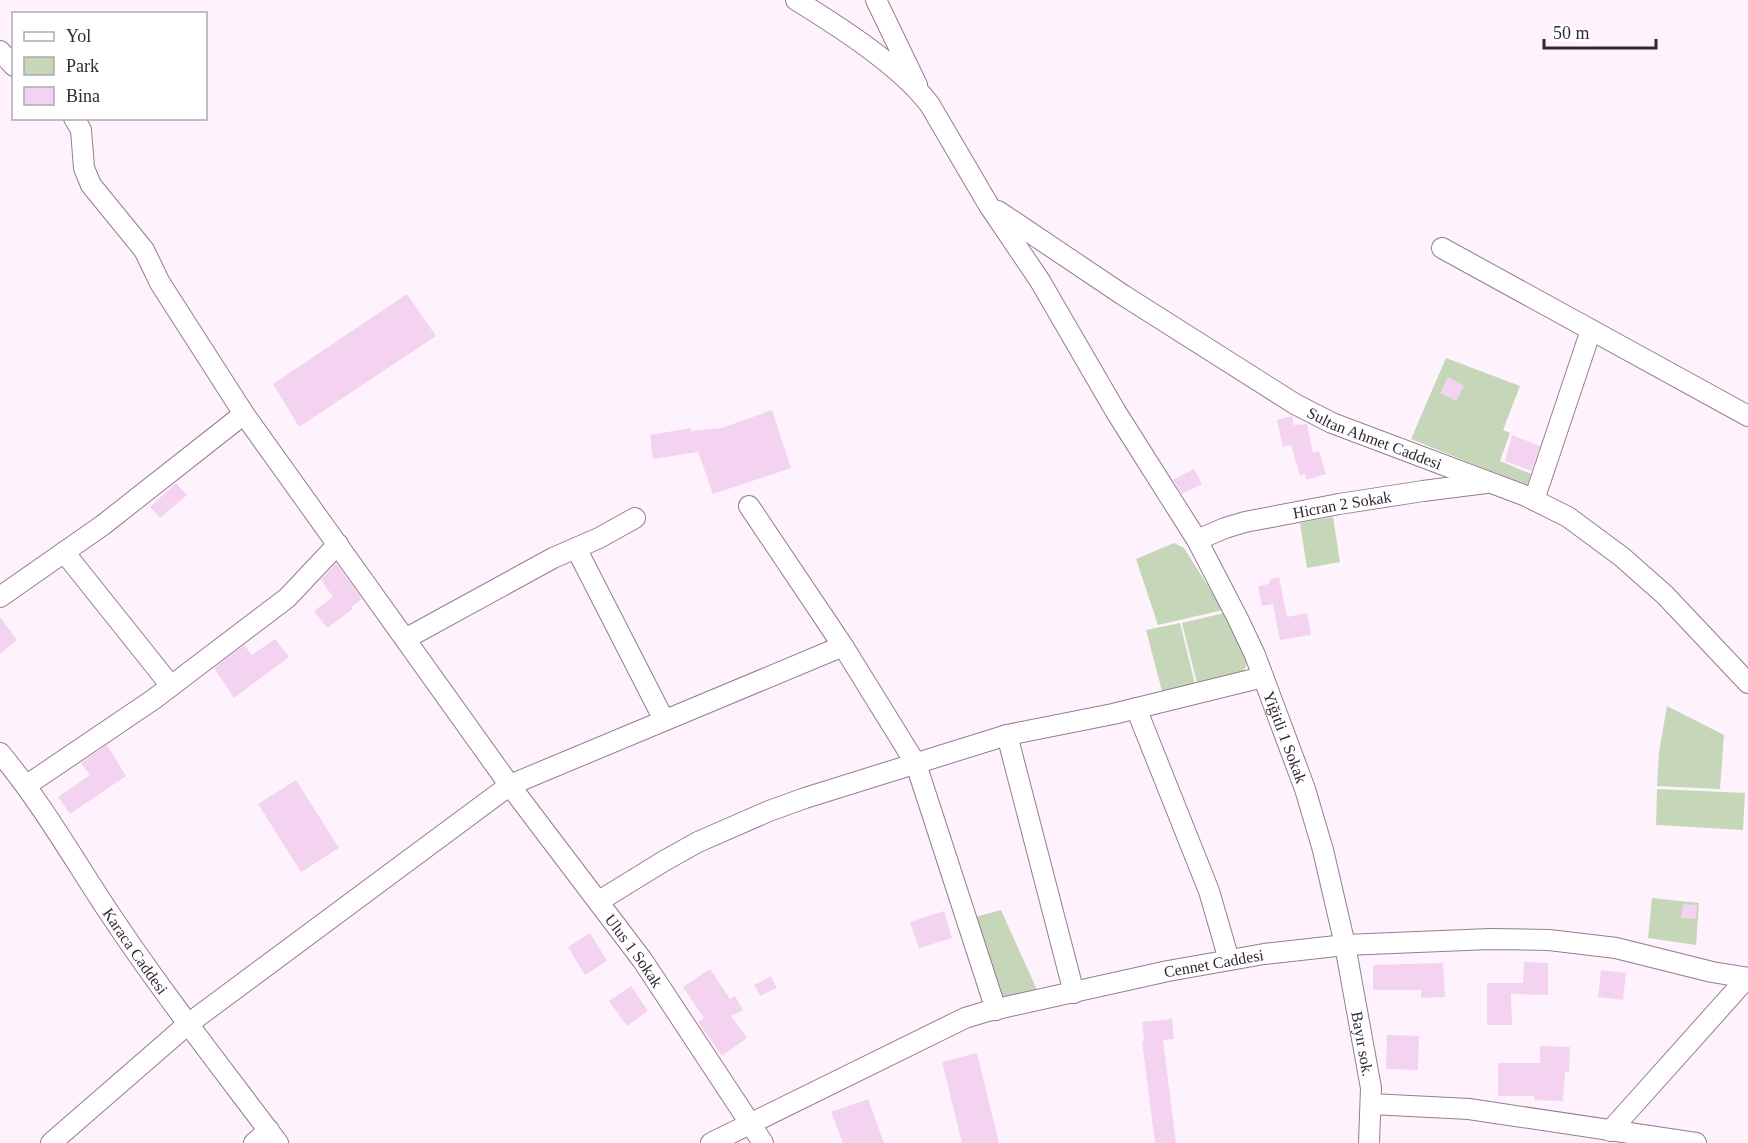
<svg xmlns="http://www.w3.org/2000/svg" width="1748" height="1143" font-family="'Times New Roman',serif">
<rect width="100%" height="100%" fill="#fef2fc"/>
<path fill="#c5d6b9" d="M1446,358l74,28 -17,44 7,3 -10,28 31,13 -4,12 -116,-47z
M1333,517l7,45 -33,6 -7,-45z
M1174,543l10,5 39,62 -65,15 -22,-66z
M1224,613l23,47 -1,7 -3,4 -46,12 -15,-60z
M1180,623l15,61 -33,7 -16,-61z
M1667,706l57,29 -4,54 -63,-3 2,-34z
M1657,789l88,4 -2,37 -87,-5z
M1652,898l47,5 -3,42 -48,-7z
M1001,910l37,82 -40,9 -26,-83z"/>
<path fill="#f3d3f0" d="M407,294l29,42 -137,91 -26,-43z
M1448,377l16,9 -8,15 -16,-8z
M772,410l19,58 -78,26 -15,-42 -45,7 -3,-24 41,-7v3l31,-3z
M1292,416l2,9 13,-1 6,29 6,-2 7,23 -20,6 -1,-6 -5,2 -9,-31 -8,2 -6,-27z
M1512,435l28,11 -9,25 -26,-10z
M1194,469l8,15 -20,10 -9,-14z
M176,483l11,12 -27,23 -10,-11z
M336,563l26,36 -11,8 2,2 -26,19 -13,-17 19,-14 -12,-17z
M1279,577l8,40 20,-4 4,22 -31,5 -7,-36 -11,2 -4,-20 11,-2v-4z
M0,617l17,23 -17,14z
M275,639l14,18 -55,41 -20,-30 30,-23 8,10z
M107,745l19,31 -56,38 -12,-17 32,-22 -9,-12z
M296,780l43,68 -38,24 -43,-68z
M1683,904l14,1 -1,14 -15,-1z
M944,911l8,27 -33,10 -9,-26z
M590,933l17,28 -22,14 -17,-28z
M1524,962l24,1v32l-37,-1 1,31h-25v-42h36z
M1443,963l2,34 -24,1v-8h-48v-25z
M710,969l20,30 5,-3 8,14 -12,6 16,22 -25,18 -24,-34 6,-4 -21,-31z
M1601,970l25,3 -3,27 -25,-3z
M771,976l6,12 -17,8 -6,-11z
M631,986l17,25 -21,15 -18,-25z
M1172,1019l2,20 -11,1 13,103h-21l-13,-102h2l-2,-19z
M1387,1035l32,1 -1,34 -32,-1z
M1540,1046l30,1 -1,25h-4l-2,29 -29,-1v-4h-36v-33h42z
M977,1053l22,90h-37l-20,-81z
M868,1099l16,44h-41l-12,-31z"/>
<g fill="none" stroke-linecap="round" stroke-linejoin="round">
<defs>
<g id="minor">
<path id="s1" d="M796,0c42,26 105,66 134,105l58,99 52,77 76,131 81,128 41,79 17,36 50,134 18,61 22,95 26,143 -2,55"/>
<path d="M876,0l41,85"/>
<path d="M0,51l14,15"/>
<path id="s2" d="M74,118l7,12 3,38 7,17 53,65 16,33 84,131 264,369 135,178 120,182"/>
<path id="s3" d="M998,211l125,84 172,109 37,19 194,73 42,21 54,40 43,38 83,88"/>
<path d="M1442,248l306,168"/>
<path d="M1534,500l57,-170"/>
<path d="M749,506l94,140 73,118 80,246"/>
<path id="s4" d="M1197,540l28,-12 20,-6 94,-18 84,-13 63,-8"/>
<path d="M576,548l88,172"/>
<path d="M64,552l107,134"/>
<path d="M0,597l103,-72 141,-111"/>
<path d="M405,639l148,-81 46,-20 36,-20"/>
<path d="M1136,708l73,183 20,69"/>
<path d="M1007,735l67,258"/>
<path id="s5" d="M0,753c41,49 73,105 108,158 53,80 113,156 170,232"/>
<path d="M27,785l127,-86 133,-101 51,-54"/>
<path d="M599,901l65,-40 34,-19 71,-31 36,-13 202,-63 106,-21 150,-37"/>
<path d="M1371,1104l98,5 227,34"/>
<path d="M1610,1131l137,-153"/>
<path d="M51,1143l137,-119 322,-239 333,-139"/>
<path d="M254,1143l15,-13"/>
<path id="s6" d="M711,1143l254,-125 23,-7 180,-40 96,-17 81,-9 145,-6 59,1 67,8 96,24 36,6"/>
</g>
</defs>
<use href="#minor" stroke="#967c93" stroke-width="22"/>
<use href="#minor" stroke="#fff" stroke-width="20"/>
</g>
<g text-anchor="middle" stroke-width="6" stroke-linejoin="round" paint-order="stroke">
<g font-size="16" fill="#342933" stroke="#fff">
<text dy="6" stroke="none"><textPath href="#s3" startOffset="441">Sultan Ahmet Caddesi</textPath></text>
<text dy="6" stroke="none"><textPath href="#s4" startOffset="150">Hicran 2 Sokak</textPath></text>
<text dy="6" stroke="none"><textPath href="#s1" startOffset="898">Yiğitli 1 Sokak</textPath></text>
<text dy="6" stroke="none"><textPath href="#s5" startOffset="240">Karaca Caddesi</textPath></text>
<text dy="6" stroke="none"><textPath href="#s2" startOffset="1010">Ulus 1 Sokak</textPath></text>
<text dy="6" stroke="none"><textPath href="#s6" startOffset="538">Cennet Caddesi</textPath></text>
<text dy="6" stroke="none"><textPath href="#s1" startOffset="1215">Bayır sok.</textPath></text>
</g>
</g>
<rect x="12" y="12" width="195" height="108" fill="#ffffff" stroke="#aea9ad" stroke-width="1.5"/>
<rect x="24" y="32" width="30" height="9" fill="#ffffff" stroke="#aea9ad" stroke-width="1.5"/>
<text x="66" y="42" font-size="18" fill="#342933">Yol</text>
<rect x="24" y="57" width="30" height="18" fill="#c5d6b9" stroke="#aea9ad" stroke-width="1.5"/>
<text x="66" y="72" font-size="18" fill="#342933">Park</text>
<rect x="24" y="87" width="30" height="18" fill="#f3d3f0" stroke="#aea9ad" stroke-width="1.5"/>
<text x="66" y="102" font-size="18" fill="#342933">Bina</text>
<path d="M1544 39v9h112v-9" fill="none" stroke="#342933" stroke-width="3"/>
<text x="1553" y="39" font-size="18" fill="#342933" stroke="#ffffff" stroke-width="4.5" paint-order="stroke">50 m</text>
</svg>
